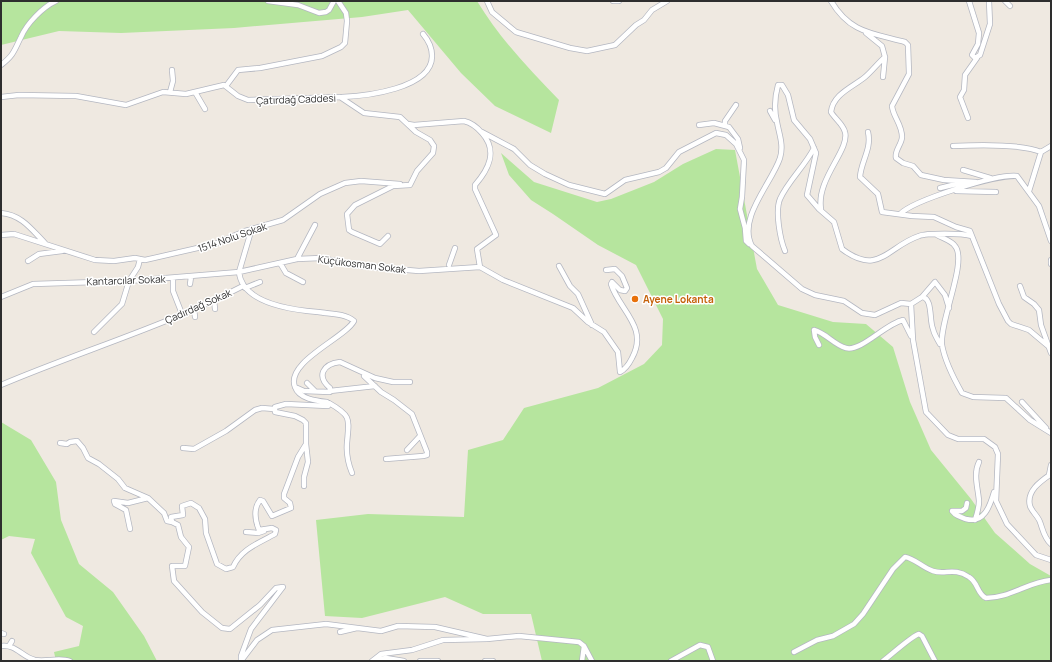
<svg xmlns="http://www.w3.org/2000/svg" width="1052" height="662" font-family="Manrope,sans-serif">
<rect width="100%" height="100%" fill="#efe9e1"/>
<path fill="#b6e59e" d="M1,1h476c23,38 52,68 82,99l-8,33 -56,-27 -34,-33 -53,-63 -46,7 -128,11 -113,5 -62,-2 -58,14z
M716,149l19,1 22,119 21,36 55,17 33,2 27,23 17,55 21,48 40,49 24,34 35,31 21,12v85h-509l-11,-47h-48l-38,-17 -83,21 -37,-2 -9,-96 52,-6 96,3 4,-67 35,-10 21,-32 74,-20 46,-24 18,-19 1,-26 -27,-54 -38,-20 -45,-31 -22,-14 -22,-25 -8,-22 33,29 63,20 14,-3 43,-17 29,-18z
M1,422l30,18 25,42 5,38 18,44 34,28 31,44 13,25h-101l-2,-9 25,-6 4,-20 -17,-9 -35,-64 4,-14 -26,-3 -8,4z"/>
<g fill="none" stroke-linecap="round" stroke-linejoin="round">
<defs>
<path id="minor" d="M268,1l30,4 21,8 7,-1 3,-2 5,-9
M487,1l5,11 24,20 54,16 17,3 28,-6 21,-20 8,-5 8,-10 15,-9
M613,1h6
M831,1c19,32 41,32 74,41l3,3 1,29 -17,32c1,11 10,18 10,31 0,7 -8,14 -6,21l7,5 10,3 8,9 23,5 32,2
M969,1l10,32 -1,11 -6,11 3,3 5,-3 10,-31 -1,-23
M1005,1l5,5
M866,33l16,13 3,11 -2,20
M1,65c13,-10 13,-14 20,-28 6,-14 22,-30 35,-36
M226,86l12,-16 22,-2 62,-12 19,-9 4,-4 2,-22 -1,-8 -8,-12
M170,92l3,-11 -1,-11
M195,92l10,17
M1,97l18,-2 57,1 50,9 37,-13 23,2 38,-9 14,11 10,4 92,-3 24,16 36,4 16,15 14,8 4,6 -1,7 -16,18 -7,14 -17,1 -38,19 -8,9 2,16 3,2 28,12 8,-8
M342,97c23,-1 90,-8 90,-41 0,-9 -3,-15 -9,-22
M770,111l5,9
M968,118l-8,-21 4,-7 1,-15 12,-17
M408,124l6,1 50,-4c8,2 13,6 18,12 16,18 7,36 -7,52v4l21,46 -19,14 3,18
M699,125l15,-2 15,4 9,12 2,9
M725,125v-4l11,-16
M480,131l34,18 16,16 15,9 24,11 36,9 20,-14 34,-8 7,-4 13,-16 37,-19 10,2 10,9 8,16 -2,37 -2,12 5,19 1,13 3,3
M868,132c4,17 -7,29 -8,45l18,17 4,18 30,4 22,1 22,10 14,4 29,73 9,17 3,3 18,6 19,16
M953,146c22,-1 69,-2 88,6
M963,170l27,8
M940,188l25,-6
M956,191l40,1
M1029,191l12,-39 10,-6
M821,209c-5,-30 29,-59 24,-77 -2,-8 -10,-13 -14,-20 2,-18 22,-25 34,-35 7,-6 13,-14 20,-20
M1,213c21,2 30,16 44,30
M900,214c14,-14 97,-40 117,-38l22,30 12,35
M252,228l-13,44 58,-13 24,-1 39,8 59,5 61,-4 23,13 70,28 15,14 16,10 14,20 2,20c6,-3 9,-8 12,-14 17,-31 -13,-48 -21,-74l1,-2 8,8 5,1 2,-3 -5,-12 -7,-7 -9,1
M1,235l13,-1 81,26 19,1 21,-3 10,2 70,-16 30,-13 38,-11 37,-26 25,-11 16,-2 39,3
M937,235c5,3 15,6 18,11 13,15 -16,76 -13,99 3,17 12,34 20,48l11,4 33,1 24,22 21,13
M785,251c-5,-12 -10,-40 -5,-52 8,-18 25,-33 34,-51
M297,259l18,-34
M1051,260v4
M28,261l11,-7 23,-3
M280,263l6,10 17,9
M449,265l6,-17
M559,266l11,20 8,8 14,31
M173,278v13l9,23
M190,284l1,-7
M1020,286l4,11 10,7 5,6 2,15 10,28
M245,288l15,-6
M1,297l32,-13 96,-3 110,-9c3,32 54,38 79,40 11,2 27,1 36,9 -9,17 -69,41 -59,66 4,12 22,14 32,15l2,2 -1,2 -42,-2 -11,3v5l20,4 8,4 3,3v21l-8,13 -14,37v4l6,5 1,5 -19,8 -9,-15 -3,-1c-7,9 -5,20 -1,30l13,-2 4,2 -1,4c-16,9 -34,15 -42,33l-7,2 -9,-5 -11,-31 -1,-14 -6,-11 -8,-5 -9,3 1,9 -12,2 1,5 6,3 3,12 8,10 -4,19h-13l2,15 28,31 20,16 8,1 30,-24 16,-17 7,-1 -32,42 -10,27v5
M922,297c11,1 7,23 11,32 1,5 4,10 7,15l2,1
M214,300l1,9
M911,304l2,36 13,72 22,23 10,4h26l11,8 3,7 -2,47 11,23 29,31 15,5
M949,308l-4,-13 -10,-13 -13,15 -11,7 -10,-1 -26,12 -13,-2 -18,-12 -29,-6 -13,-6 -50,-43c-15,-28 20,-63 28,-88 4,-13 -1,-24 -3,-36 -3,-12 -2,-26 1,-37h4l6,10 6,25 16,19 6,14 -9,42 12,14 15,13 8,27c37,28 46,-3 77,-13 7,-3 44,-3 52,0
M194,309l1,8
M94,332l28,-28 7,-23 9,-14 2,-8
M819,345l-4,-8 -1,-7c12,3 20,15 32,18 15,4 39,-24 57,-28l8,16
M364,376l17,16 13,8 18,14 15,38v3l-4,1 -37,3
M307,383l8,8
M1,385c80,-34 165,-59 242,-99
M295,387l9,4 26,1v-4c-14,-12 -7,-24 10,-26l35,16 18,4h17
M330,391l45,-5
M1022,402l24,26
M329,403c23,13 20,16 18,40 -1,11 1,20 5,30
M60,443l7,1 3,-2 7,-1 6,7 5,10 11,6 19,15 7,9 23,10 16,15 3,8 5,1
M183,448l11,1 32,-18 29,-21 7,-2 12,1
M407,450l13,-14
M1051,474c-10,7 -25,17 -21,32 2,6 8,10 10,16 3,8 4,16 11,22
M1049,475l2,-10
M304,486v-9l4,-15 -2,-18
M967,503l-1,5 -4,3h-10c4,5 8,6 14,8 18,5 24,-13 28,-27
M975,520c2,-6 4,-13 4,-19 -1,-13 -6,-27 0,-39
M130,529l-4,-19 -11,-6 -1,-3 14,2 20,-5
M246,532l12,1 6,-2
M340,632l17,-4
M1,633l3,1
M1,646c15,-2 21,11 34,14 12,2 24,-3 35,1
M9,646l3,-5
M794,652l23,-12 16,-4 21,-12 9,-10 30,-45 12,-12c9,1 18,11 28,14 12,4 21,-4 36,6 9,5 8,17 17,21 24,0 42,-16 65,-18
M374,660l12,-2 18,3
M241,661l16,-21 15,-10 54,-6 55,7 17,-5 37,1 52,12 32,-3 60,6 5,4 8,15
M372,661l9,-7 31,-4 31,-10 44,-1
M420,661h18
M485,661h8
M582,661l2,-15
M671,661l29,-16 8,2 5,14
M883,661c8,-6 30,-26 36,-27l3,2 13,25"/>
</defs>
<use href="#minor" stroke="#b4b7c1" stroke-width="6"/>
<use href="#minor" stroke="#fff" stroke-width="4.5"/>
</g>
<circle fill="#e8710a" stroke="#fff" stroke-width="1.5" cx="635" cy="299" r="4"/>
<g text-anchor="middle" stroke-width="3" stroke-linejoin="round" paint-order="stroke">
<g font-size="10" fill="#2e2e2e" stroke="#fff">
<text transform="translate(296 99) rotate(-2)" y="4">Çatırdağ Caddesi</text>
<text transform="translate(232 237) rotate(-19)" y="4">1514 Nolu Sokak</text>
<text transform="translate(362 264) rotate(7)" y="4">Küçükosman Sokak</text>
<text transform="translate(126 280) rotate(-2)" y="4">Kantarcılar Sokak</text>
<text transform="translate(198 306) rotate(-24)" y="4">Çadırdağ Sokak</text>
</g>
<g font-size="10" font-weight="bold" fill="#c56008" stroke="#fff" text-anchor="start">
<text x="643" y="303">Ayene Lokanta</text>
</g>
</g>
<rect width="1052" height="662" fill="none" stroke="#2e2e2e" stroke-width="4"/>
</svg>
